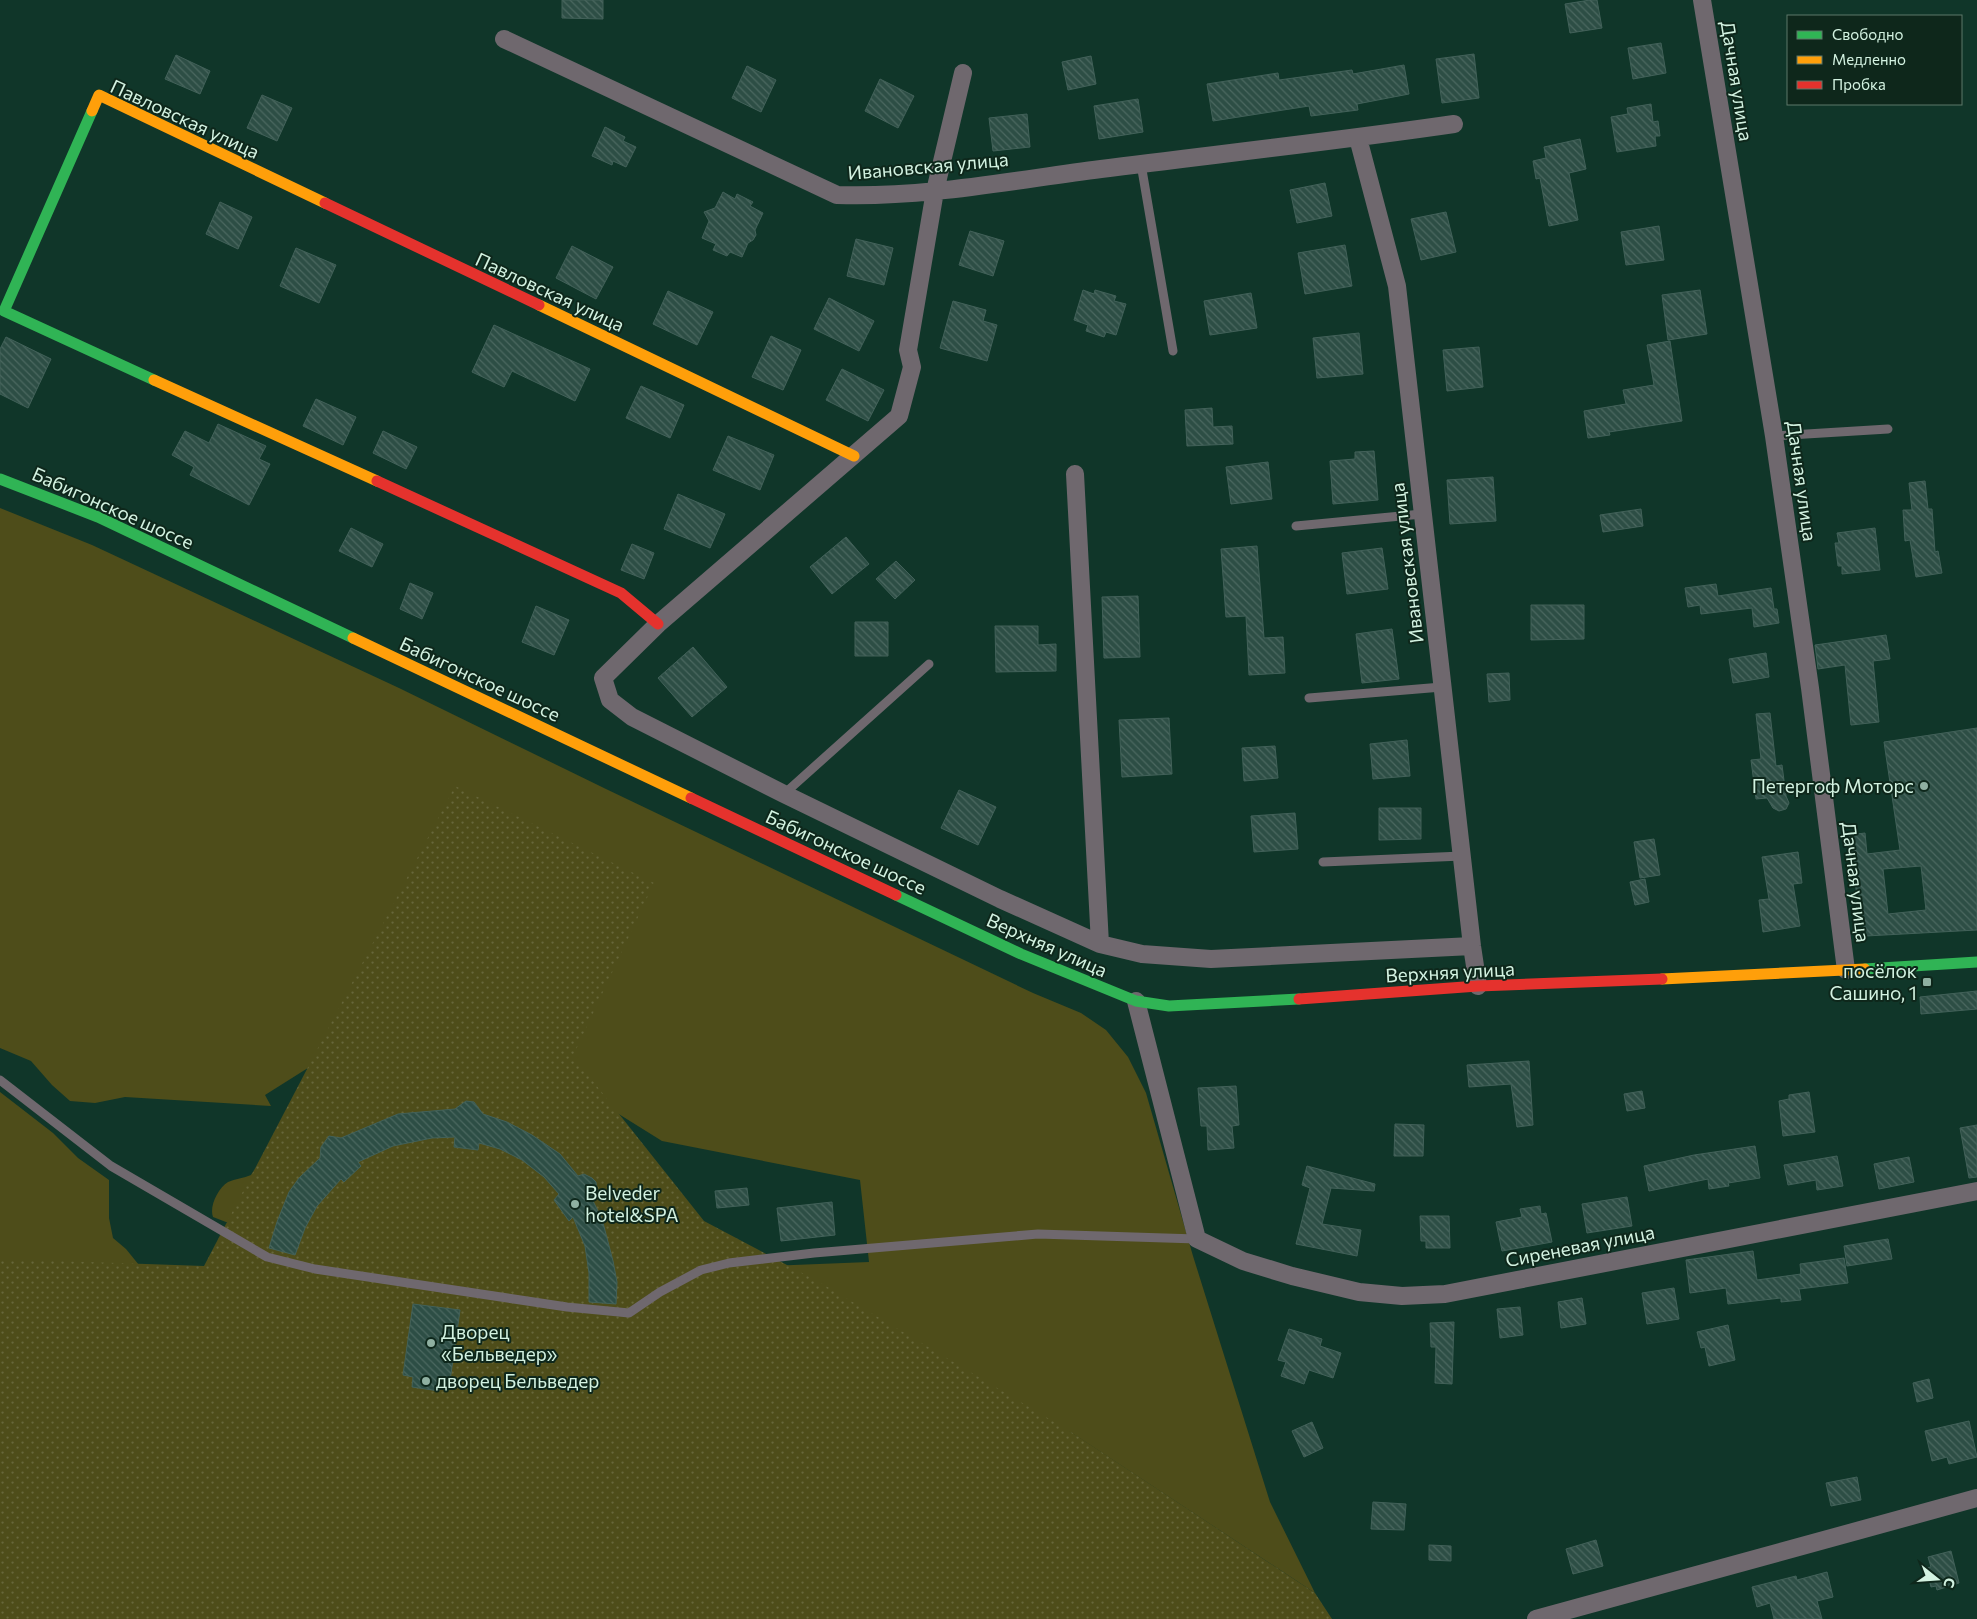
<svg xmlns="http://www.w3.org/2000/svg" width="1977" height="1619" font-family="Commissioner,sans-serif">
<defs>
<pattern id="park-dots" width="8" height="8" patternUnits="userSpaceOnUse" patternTransform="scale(1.25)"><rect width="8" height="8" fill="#4e4d1a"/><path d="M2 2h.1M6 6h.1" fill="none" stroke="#67673b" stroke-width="1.8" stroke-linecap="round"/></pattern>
<pattern id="building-back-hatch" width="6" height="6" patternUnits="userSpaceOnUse" patternTransform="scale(1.25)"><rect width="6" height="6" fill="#2d4e45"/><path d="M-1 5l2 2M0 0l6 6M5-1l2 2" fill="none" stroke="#4b6860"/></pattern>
</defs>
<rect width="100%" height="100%" fill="#103629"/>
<path fill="#4e4d1a" d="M0,508l92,37 307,143 207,101 427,204 48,20 25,17 22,27 18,36 47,163 77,246 45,91 -243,-160 -332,-166 129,-5 -9,-82 -198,-39 -162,-101 -127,-13 -108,68 6,11 -146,-9 -30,6 -25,-2 -18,-16 -21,-24 -31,-13z
M0,1092l53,41 25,25 31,22v38l4,20 13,11 13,16 -139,235z
M254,1170l-19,52h-9l-13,-5c-4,-10 5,-29 15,-35 7,-3 16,-4 23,-7z"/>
<path fill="url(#park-dots)" d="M455,786l199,97 -81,173 131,165 115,61 252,150 244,161 17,26h-1332v-360l204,7z"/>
<path fill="url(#building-back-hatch)" stroke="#426159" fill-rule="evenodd" d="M562,0h41v19l-41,-1z
M1590,0h7l5,28 -32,5 -5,-29z
M1661,43l5,30 -33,6 -5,-31z
M1474,54l5,44 -37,5 -6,-44z
M176,55l34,16 -10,23 -35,-15z
M1091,56l5,28 -28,6 -6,-28z
M1404,65l5,29 -52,10 1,6 -47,6 -2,-10 -96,15 -6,-37 71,-11 1,7 73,-10 1,4z
M747,66l29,14 -15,32 -29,-14z
M880,79l34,17 -16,32 -33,-17z
M262,95l30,13 -15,33 -30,-13z
M1138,99l5,33 -44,7 -5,-33z
M1651,104l2,18 5,-1 2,15h-5l1,10 -39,6 -6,-35 17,-3 -1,-6z
M1027,114l3,33 -37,4 -4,-33z
M605,127l20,10 -2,4 13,6 -10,20 -13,-6 -1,4 -20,-9z
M1580,139l6,30 -17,4 9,47 -29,6 -9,-48 -4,1 -3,-18 13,-3 -2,-11z
M1325,183l7,33 -35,7 -7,-33z
M723,192l12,7 2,-5 16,8 -3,4 13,7 -8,17 1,5 -3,5 -5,3 -6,14 -12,-5 -3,4 -14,-6 3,-6 -14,-6 7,-17 -5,-9 11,-4z
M220,202l32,15 -14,32 -32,-15z
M1446,212l10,40 -35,8 -10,-41z
M1659,226l5,34 -38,5 -5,-33z
M970,231l34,10 -11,35 -34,-11z
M856,239l37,9 -9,37 -37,-9z
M1345,245l7,41 -47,8 -7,-41z
M572,246l41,21 -17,32 -40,-21z
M296,248l40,17 -17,38 -39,-17z
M1083,290l11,4 1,-4 21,6 -2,5 12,3 -10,31 -10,-3 -2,5 -18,-6 2,-6 -14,-5z
M1700,290l7,44 -39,6 -6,-45z
M668,291l45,21 -16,33 -44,-21z
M1251,293l6,35 -47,7 -6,-34z
M829,298l45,23 -15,30 -45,-22z
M953,301l33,9 -3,11 14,4 -10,36 -47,-13z
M494,325l96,44 -15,32 -63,-30 -8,16 -32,-15z
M1359,333l4,41 -46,4 -4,-40z
M771,336l30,14 -18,40 -31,-13z
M6,337l45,22 -23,49 -28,-14v-45z
M1670,341l12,80 -73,11 1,3 -22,3 -4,-27 42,-7 -3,-14 31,-5 -7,-40z
M1479,347l4,40 -36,4 -4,-41z
M842,369l42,21 -16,31 -42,-21z
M641,386l43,19 -14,33 -44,-20z
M316,399l40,18 -13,28 -40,-19z
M1212,408l1,19 19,-1 1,18 -46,2 -2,-36z
M218,424l48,22 -7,13 11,5 -21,41 -59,-30 4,-8 -22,-12 13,-24 24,12z
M383,431l34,16 -11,22 -33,-16z
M728,436l46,19 -14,35 -47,-20z
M1374,451l4,49 -45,4 -3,-43 25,-2v-7z
M1268,462l4,37 -41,5 -5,-37z
M1493,477l3,44 -46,3 -3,-44z
M1925,481l3,28h4l3,43 3,-1 4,22 -26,4 -6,-37 -5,1 -2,-31h9l-3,-27z
M678,494l47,20 -15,34 -46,-19z
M1641,509l2,17 -40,6 -3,-17z
M351,528l32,16 -11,23 -33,-16z
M1875,528l5,42 -38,4v-8h-4l-3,-23h4l-2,-10z
M846,537l23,27 -37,30 -22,-27z
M632,544l22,9 -10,26 -23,-9z
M1257,546l7,92 19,-1 2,36 -36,2 -3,-59 -20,1 -5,-68z
M1382,548l6,41 -41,5 -5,-41z
M896,561l19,19 -20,19 -19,-20z
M410,583l23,10 -11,26 -22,-10z
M1716,584l2,12 53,-8 3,21h3l2,14 -25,4 -2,-19 -51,6 -1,-9 -12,2 -3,-19z
M1138,596l2,61 -36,1 -2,-61z
M1531,605h53v34l-53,1z
M536,606l33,14 -15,35 -32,-13z
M855,622h33v34h-33z
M995,626h43v19l18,-1v27l-60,1z
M1392,629l7,50 -37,4 -6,-49z
M1886,635l4,24 -17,2 6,61 -28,3 -6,-60 -27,4 -3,-24z
M693,647l34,40 -35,30 -34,-39z
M1766,653l3,24 -36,6 -4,-24z
M1509,673l1,27 -21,2 -2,-28z
M1770,713l6,53 6,-1 4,31 3,7 -3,6 -7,2 -6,-3 -6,-10 -11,1 -5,-39 10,-1 -5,-45z
M1169,718l3,56 -50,3 -3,-57z
M1977,728v202l-111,6 -10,-47 -7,-54 16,-2 2,21 33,-4 -16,-108zM1921,866l5,44 -38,4 -5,-45z
M1407,740l3,36 -37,3 -3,-35z
M1275,746l3,32 -34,3 -2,-33z
M959,790l37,17 -18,38 -37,-17z
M1379,808h42v31l-42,1z
M1295,813l3,36 -44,3 -3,-36z
M1654,839l6,36 -20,3 -6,-36z
M1798,852l4,31 -9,1 7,42 -37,6 -4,-32 10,-1 -7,-42z
M1645,879l4,23 -14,3 -5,-23z
M1977,991v18l-56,5 -1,-17z
M1529,1061l4,64 -16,2 -6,-43 -42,3 -2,-22z
M1236,1086l3,39 -7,1 2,22 -26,2 -1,-24h-6l-3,-38z
M1642,1091l3,17 -18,3 -3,-17z
M1809,1092l6,40 -32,4 -4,-35 10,-2v-4z
M466,1101l8,1 9,12 24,8 25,13 28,19 18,22 6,-2 8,4 4,4 1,12 -4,7 9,18 11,42 4,21 -1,22 -27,-2v-29l-4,-27 -12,-29 -4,4 -15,-21 5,-6 -15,-17 -22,-17 -22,-11 -21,-6 -1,7 -24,-3 1,-10 -23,1 -39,8 -35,16 3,4 -17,16 -3,-3 -24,27 -12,22 -10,27 -26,-7 8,-26 12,-30 10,-14 21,-20 1,-11 8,-11 12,2 57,-24 57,-5z
M1395,1124l29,1 -1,31h-29z
M1977,1125v52l-8,1 -9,-50z
M1755,1146l5,32 -32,5 1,3 -20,3 -1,-10 -59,12 -5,-25 50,-11z
M1837,1156l6,30 -26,4 -1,-10 -28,5 -4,-20z
M1909,1157l5,25 -35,7 -5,-25z
M1307,1166l68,18 -1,7 -43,-3 -9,36 39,6 -4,26 -61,-12 14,-56 -8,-3z
M747,1188l2,17 -32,3 -2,-17z
M1627,1197l5,29 -45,7 -5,-29z
M832,1202l3,33 -54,6 -4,-33z
M1540,1206l1,8 5,-1 6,29 -50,9 -6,-29 26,-5 -2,-8z
M1420,1216h29l1,32h-24v-7h-5z
M1888,1239l4,20 -45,7 -3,-20z
M1753,1251l4,29 44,-6 -1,-10 44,-6 4,25 -49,6 2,11 -20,2v-4l-53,6 -2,-16 -36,5 -4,-33z
M1674,1288l5,31 -32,5 -5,-31z
M1582,1298l4,26 -25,4 -3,-26z
M413,1304l47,6 -10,71 -9,-2 -2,12 -27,-4 1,-10 -10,-2z
M1520,1307l3,28 -23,3 -3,-29z
M1454,1322l-2,62 -17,-1 1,-36h-5l-1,-24z
M1728,1325l7,35 -26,6 -4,-19 -4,1 -4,-16z
M1289,1329l33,10 -2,7 21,7 -8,25 -24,-8 -5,14 -23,-8 5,-14 -8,-2z
M1929,1379l4,19 -16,4 -4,-19z
M1969,1421l8,36 -28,7 -2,-7 -15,4 -7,-30z
M1312,1422l11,26 -19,9 -12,-26z
M1857,1477l4,23 -30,6 -5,-23z
M1373,1502l33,2 -2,26 -33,-1z
M1596,1540l7,26 -30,8 -7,-25z
M1429,1545l22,1v15l-22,-1z
M1951,1551l8,32 -22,7 -1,-4 -5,1 -5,-19 5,-1 -3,-10z
M1827,1572l6,25 -16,4 5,18h-48l-4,-16 -13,4 -5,-20 44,-11 1,4z"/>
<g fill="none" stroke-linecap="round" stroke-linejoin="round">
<path stroke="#6f686e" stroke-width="9" d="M1141,164l32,187
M1774,436l114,-7
M1296,526l126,-12
M1309,698l133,-11
M784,794l145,-130
M1323,862l139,-6
M0,1080l111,86 156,91 48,12 252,38 62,6 31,-21 41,-22 28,-7 85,-10 224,-19 159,5"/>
<path stroke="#6f686e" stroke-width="18" d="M1702,0l72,436 36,252 36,282
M504,39l333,156c88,3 177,-15 264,-26 118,-15 236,-28 353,-45
M963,73l-28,118 -27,159 4,17 -13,49 -241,208 -55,54 7,22 22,17 152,77 216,105 100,45 42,10 69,5 261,-13
M1358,138l39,148 75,660 6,40
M1075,474l25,470
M1136,1001l61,238 46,22 49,15 67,16 43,4 43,-2 532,-103
M1536,1619l441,-121"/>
<path stroke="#30b455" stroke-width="11" d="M92,111l-88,200 150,69
M0,479l98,38 255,121
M896,895l125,59 115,47 33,5 130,-7
M1865,969l112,-7"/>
<path stroke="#ff9f0a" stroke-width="11" d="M92,111l7,-16 226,108
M539,305l315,151
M154,380l223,101
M353,638l338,160
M1662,979l203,-10"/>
<path stroke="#e5322d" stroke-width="11" d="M325,203l214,102
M377,481l244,112 37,31
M691,798l205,97
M1299,999l179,-13 184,-7"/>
</g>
<g fill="#8fb0a1" stroke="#0e271b" stroke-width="2">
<circle cx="1924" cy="786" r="5"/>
<rect x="1922" y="977" width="10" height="10" rx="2.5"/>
<circle cx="575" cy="1204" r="5"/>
<circle cx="431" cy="1343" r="5"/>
<circle cx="426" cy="1381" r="5"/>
</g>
<g text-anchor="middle" stroke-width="4" stroke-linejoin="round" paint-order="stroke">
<g font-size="19" fill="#d3f2e1" stroke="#0e271b">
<text transform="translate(1737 81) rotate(81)" y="7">Дачная улица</text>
<text transform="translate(185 119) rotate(25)" y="7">Павловская улица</text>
<text transform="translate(928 166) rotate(-5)" y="7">Ивановская улица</text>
<text transform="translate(550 292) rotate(25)" y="7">Павловская улица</text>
<text transform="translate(1802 481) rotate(82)" y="7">Дачная улица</text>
<text transform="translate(113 508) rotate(24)" y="7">Бабигонское шоссе</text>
<text transform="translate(1407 563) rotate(-97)" y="7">Ивановская улица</text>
<text transform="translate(480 679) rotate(25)" y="7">Бабигонское шоссе</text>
<text transform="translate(846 852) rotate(25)" y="7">Бабигонское шоссе</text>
<text transform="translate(1856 882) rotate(83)" y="7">Дачная улица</text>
<text transform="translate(1047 945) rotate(24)" y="7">Верхняя улица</text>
<text transform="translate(1450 972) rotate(-3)" y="7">Верхняя улица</text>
<text transform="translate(1580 1246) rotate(-11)" y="7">Сиреневая улица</text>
</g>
<g font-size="19" fill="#d3f2e1" stroke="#0e271b" text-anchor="start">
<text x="1914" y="793" text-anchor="end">Петергоф Моторс</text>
<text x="1917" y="978" text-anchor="end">посёлок<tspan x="1917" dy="22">Сашино, 1</tspan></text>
<text x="585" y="1200">Belveder<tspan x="585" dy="22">hotel&amp;SPA</tspan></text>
<text x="441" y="1339">Дворец<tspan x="441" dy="22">«Бельведер»</tspan></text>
<text x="436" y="1388">дворец Бельведер</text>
</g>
</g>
<rect x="1787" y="15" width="175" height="90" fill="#0e271b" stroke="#5d786a"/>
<rect x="1797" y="31" width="25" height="8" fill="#30b455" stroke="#5d786a"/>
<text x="1832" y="40" font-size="15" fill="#d3f2e1">Свободно</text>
<rect x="1797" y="56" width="25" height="8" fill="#ff9f0a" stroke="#5d786a"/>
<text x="1832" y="65" font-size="15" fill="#d3f2e1">Медленно</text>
<rect x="1797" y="81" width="25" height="8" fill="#e5322d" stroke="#5d786a"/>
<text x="1832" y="90" font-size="15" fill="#d3f2e1">Пробка</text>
<g transform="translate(1937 1579) rotate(107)" stroke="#0e271b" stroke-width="4" paint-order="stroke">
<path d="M0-4L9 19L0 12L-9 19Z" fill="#d3f2e1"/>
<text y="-8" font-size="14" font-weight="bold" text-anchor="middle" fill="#d3f2e1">С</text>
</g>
</svg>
